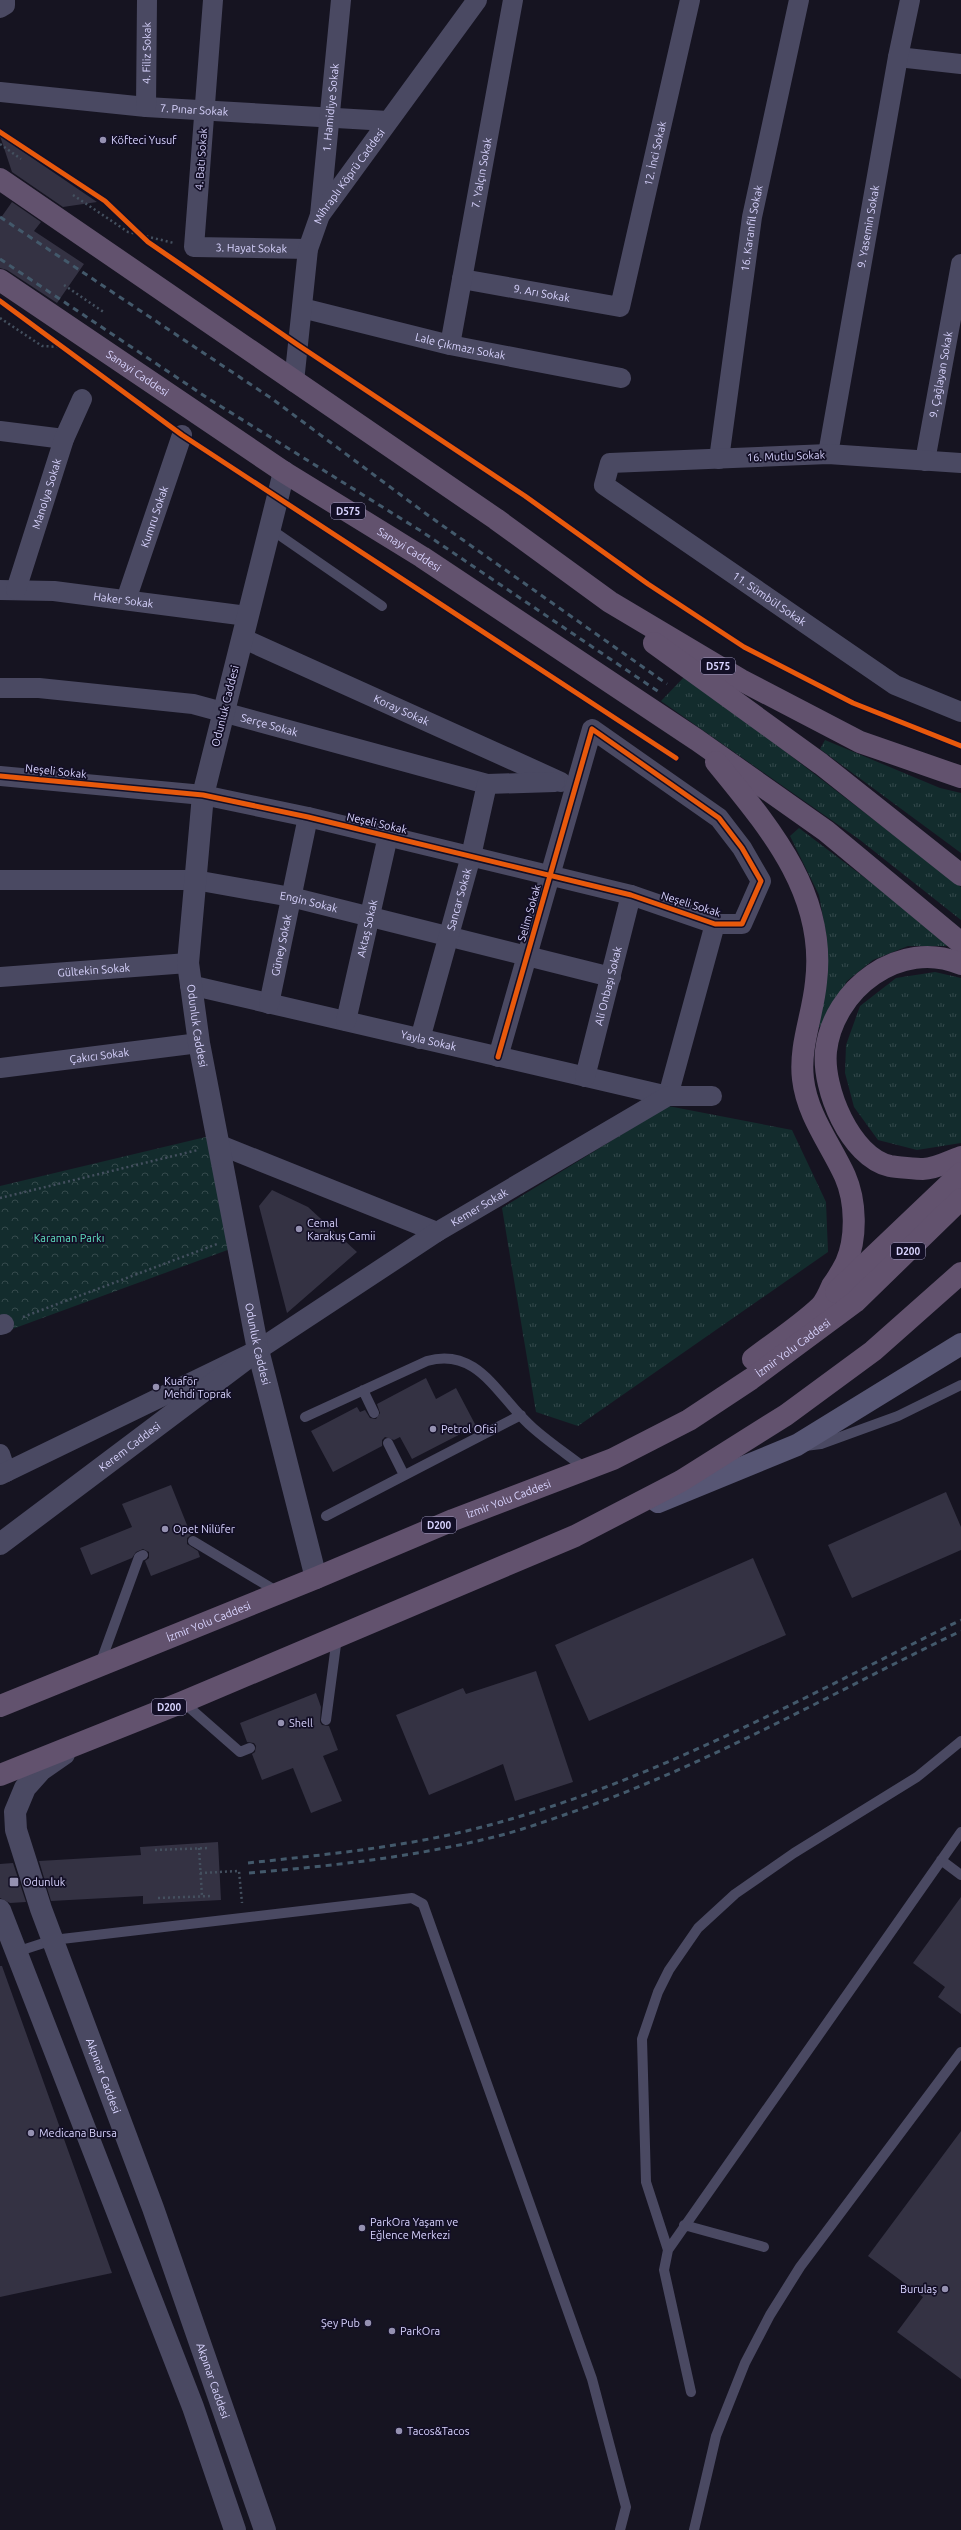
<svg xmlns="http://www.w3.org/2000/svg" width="961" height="2530" font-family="Ubuntu,sans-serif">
<defs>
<pattern id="grass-tufts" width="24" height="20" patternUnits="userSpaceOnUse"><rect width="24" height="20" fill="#132c2d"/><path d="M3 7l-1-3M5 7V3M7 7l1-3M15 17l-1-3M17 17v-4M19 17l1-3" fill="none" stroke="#354a4c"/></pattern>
<pattern id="park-crowns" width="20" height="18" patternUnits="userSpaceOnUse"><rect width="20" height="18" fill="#132c2d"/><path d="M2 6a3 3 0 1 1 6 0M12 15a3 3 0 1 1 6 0" fill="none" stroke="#354a4c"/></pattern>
</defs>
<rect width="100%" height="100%" fill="#161421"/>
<path fill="url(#grass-tufts)" d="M686,675l275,212v33l-101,-80 -199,-139z
M825,740l115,48 21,5v60l-141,-104z
M799,828l156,118h-47l-35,14 -26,21 -28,47 8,-89 -8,-44 -29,-59z
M935,972l26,6v165l-44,7 -39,-10 -24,-33 -9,-34 1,-28 14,-39 36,-28z
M668,1106l124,24 34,72 2,50 -250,174 -42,-14 -34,-204z"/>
<path fill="url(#park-crowns)" d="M210,1136l23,112 -226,83 -7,-17v-128z"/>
<path fill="#343243" d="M0,136l97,66 -34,5 -51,-35z
M12,202l29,20 -7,9 50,33 -27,39 -50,-33 -7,-2v-49z
M272,1190l36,17 49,45 -70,61 -28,-107z
M426,1378l10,21 20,-11 20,38 -64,33 -12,-22 -6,3 -9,-3 -3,3v6l-49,26 -22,-41 46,-24 3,5 5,-2 5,8 6,1 4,-6 -3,-9z
M171,1485l20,50 -4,3v6l11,7 2,6 -49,19 -6,-15 4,-3v-6l-6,-3 -7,3 -4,6 -41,17 -11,-27 52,-21 -10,-23z
M946,1492l15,35v23l-109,48 -24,-53z
M753,1558l33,77 -197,86 -34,-76z
M536,1671l37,111 -58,19 -12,-37 -74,31 -33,-80 67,-27 3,6z
M316,1693l5,14 -1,15 2,3 7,1 9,24 -15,6 19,45 -31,12 -18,-45 -31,12 -10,-26 3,-2 1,-6 -2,-3 -7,-1 -7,-19z
M218,1842l3,58 -78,4v-8l-92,5 -12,-40 102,-6 -1,-8z
M13,1863l13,39 -16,1 -10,-5v-34z
M961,1897v117l-23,-17 7,-10 -32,-24z
M0,1966h2l110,307 -112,24z
M961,2131v248l-64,-47 26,-35 -55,-41z"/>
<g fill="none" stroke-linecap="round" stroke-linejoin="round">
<path stroke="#44505f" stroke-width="2.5" stroke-dasharray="2 3" stroke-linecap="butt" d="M0,144l21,15
M73,195l55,37 46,11
M64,285l41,28
M0,318l42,28 18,1
M0,1198l198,-48
M23,1317l194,-73
M199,1848l3,48
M155,1850l54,-2
M200,1873l39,-2 3,32
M158,1898l54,-2"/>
<path stroke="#4a4962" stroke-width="10" d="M269,528l113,78
M363,1390l11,23
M305,1417l122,-56c52,-15 72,38 106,67 17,15 35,27 53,41
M388,1443l16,32
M805,1446l16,-2 77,-28 63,-31
M326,1516l195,-101
M193,1541l85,51
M100,1664l39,-107 4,-2
M183,1702l57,50 10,-4
M326,1720l11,-83
M941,1860l20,15
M16,1952l37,-12 359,-42 11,6 169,475 34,128 -6,23
M684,2225l80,22
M668,2250l-22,-68 -4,-143 16,-47 11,-22 29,-42 37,-34 59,-41 123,-76 44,-36
M691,2392l-27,-122 4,-20 293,-418
M694,2530l22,-94 29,-73 25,-48 30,-48 161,-215"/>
<g stroke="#4a4962" stroke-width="20">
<path id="s1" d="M213,0l-19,247 114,2"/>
<path d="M0,8l5,-3v-5"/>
<path d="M898,57l63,7"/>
<path id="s2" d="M0,92l146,15 242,14"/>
<path id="s3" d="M146,107l1,-107"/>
<path id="s4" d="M320,215l21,-215"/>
<path id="s5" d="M462,279l158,28 70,-307"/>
<path id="s6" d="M302,308l148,37 171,33"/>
<path id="s7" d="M450,345l63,-345"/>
<path id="s8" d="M294,382l14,-133 12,-34 157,-215"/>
<path d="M0,431l64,8"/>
<path id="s9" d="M828,454l70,-397 12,-57"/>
<path id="s10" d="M719,459l33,-242 47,-217"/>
<path id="s11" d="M925,461l36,-197"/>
<path id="s12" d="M961,463l-133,-9 -218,9 -6,22 291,200 66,27"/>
<path id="s13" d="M0,590l54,1 193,25"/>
<path id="s14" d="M16,590l48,-151 18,-40"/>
<path id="s15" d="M126,600l56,-165"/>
<path id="s16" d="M242,638l319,144"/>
<path id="s17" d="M0,688h39l154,16 294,80"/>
<path d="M0,776l203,19 105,22 323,78 84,29h27l19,-43 -19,-33 -23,-30 -127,-89 -94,328"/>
<path id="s18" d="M0,880h195l96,17 320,80"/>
<path id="s19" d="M0,977l188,-14"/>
<path id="s20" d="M190,985l478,111 47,-172"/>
<path id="s21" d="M269,1004l39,-187"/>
<path id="s22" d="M346,1021l42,-185"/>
<path id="s23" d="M420,1039l51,-183 16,-72 68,-2"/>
<path id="s24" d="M0,1068l199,-25"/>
<path id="s25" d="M585,1077l46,-182"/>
<path d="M220,1145l217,87"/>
<path d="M0,1325l4,-1"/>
<path d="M0,1454l6,18"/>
<path id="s26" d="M0,1475l258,-125 179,-118 231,-136h44"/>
</g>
<g stroke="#4a4962" stroke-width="22">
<path id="s27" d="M284,472l-81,323 -15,168 11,80 59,307 58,228"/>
<path id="s28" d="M0,1544l258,-194"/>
<path id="s29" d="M64,1754l-23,16 -16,18 -10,24 1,18 25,79 112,299 112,322"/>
<path d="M0,1910l193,497 42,123"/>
</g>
<path stroke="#575674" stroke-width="22" d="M658,1502l139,-57 164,-101"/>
<g stroke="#62526e" stroke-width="22">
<path d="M0,179l496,340 114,83 131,78 119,62 101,35"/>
<path id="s30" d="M0,280l284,192 138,85 275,183 129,91 135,112"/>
<path d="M654,643l167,121 140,111"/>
<path d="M716,762c52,64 111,131 100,220 -3,33 -17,64 -13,97 4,36 28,66 42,97 11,25 12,62 1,87 -4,8 -9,16 -14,23 -3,7 -7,16 -12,21 -20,19 -45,35 -67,52"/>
<path d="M961,964c-61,-26 -128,25 -135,87 -4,37 24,106 64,115 5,1 28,3 33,3 12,0 27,-8 38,-12"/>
<path d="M836,1292l125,-119"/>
<path id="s31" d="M0,1706l316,-128 137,-58 160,-61 76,-39 62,-41 104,-77 106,-103"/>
<path d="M0,1775l183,-73 392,-166 106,-55 105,-66 87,-64 88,-78"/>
</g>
<path stroke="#43596b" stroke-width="3" stroke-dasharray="6 5" stroke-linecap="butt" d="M0,217l271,181 158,118 238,168
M0,259l209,140 212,132 238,161
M248,1863c83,-9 168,-17 249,-40 163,-45 313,-129 464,-203
M249,1873c82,-7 165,-16 245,-36 28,-7 56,-17 84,-27 133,-47 256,-118 383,-179"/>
<defs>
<path id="cycleway" d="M0,132l105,69 43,41 150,103 227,151 123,88 96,63 109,56 108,43
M0,301l182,134 494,323
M0,776l203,19 105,22 323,78 84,29h27l19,-43 -19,-33 -23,-30 -127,-89 -94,328"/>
</defs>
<use href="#cycleway" stroke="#130f26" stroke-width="8"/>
<use href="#cycleway" stroke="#e8590c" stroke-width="5"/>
</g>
<g fill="#9591b1" stroke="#130f26" stroke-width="1.5">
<circle cx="103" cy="140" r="4"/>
<circle cx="299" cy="1229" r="4"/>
<circle cx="156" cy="1387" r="4"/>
<circle cx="433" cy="1429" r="4"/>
<circle cx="165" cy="1529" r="4"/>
<circle cx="281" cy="1723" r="4"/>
<rect x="9" y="1877" width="10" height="10" rx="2"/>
<circle cx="31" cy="2133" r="4"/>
<circle cx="362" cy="2228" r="4"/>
<circle cx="945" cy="2289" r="4"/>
<circle cx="368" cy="2323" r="4"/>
<circle cx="392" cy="2331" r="4"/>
<circle cx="399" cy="2431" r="4"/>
</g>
<g text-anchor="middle" stroke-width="3.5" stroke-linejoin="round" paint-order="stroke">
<g fill="#130f26" stroke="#9e99be" stroke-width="1">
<rect x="331" y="503" width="34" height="16" rx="3"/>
<rect x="701" y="658" width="34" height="16" rx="3"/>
<rect x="891" y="1243" width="34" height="16" rx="3"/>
<rect x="422" y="1517" width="34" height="16" rx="3"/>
<rect x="152" y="1699" width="34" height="16" rx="3"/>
</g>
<g font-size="10" font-weight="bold" fill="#d9d4ff">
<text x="348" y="515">D575</text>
<text x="718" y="670">D575</text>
<text x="908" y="1255">D200</text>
<text x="439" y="1529">D200</text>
<text x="169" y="1711">D200</text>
</g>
<g font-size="11" fill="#d9d4ff" stroke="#130f26">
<text dy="4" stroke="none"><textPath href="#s3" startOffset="54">4. Filiz Sokak</textPath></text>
<text dy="4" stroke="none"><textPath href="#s4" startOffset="108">1. Hamidiye Sokak</textPath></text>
<text dy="4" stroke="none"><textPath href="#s2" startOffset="195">7. Pınar Sokak</textPath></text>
<text dy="4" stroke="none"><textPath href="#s5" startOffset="318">12. İnci Sokak</textPath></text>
<text transform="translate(201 159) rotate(-86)" y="4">4. Batı Sokak</text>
<text dy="4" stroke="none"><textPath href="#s7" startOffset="175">7. Yalçın Sokak</textPath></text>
<text dy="4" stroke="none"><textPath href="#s8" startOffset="218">Mihraplı Köprü Caddesi</textPath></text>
<text dy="4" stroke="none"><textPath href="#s9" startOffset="231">9. Yasemin Sokak</textPath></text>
<text dy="4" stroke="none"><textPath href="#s10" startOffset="233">16. Karanfil Sokak</textPath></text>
<text dy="4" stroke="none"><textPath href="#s1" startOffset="305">3. Hayat Sokak</textPath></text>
<text dy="4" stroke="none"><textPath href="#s5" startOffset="81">9. Arı Sokak</textPath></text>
<text dy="4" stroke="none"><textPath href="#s6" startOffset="163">Lale Çıkmazı Sokak</textPath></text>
<text dy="4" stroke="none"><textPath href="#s30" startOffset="166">Sanayi Caddesi</textPath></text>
<text dy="4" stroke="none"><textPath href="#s11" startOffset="88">9. Çağlayan Sokak</textPath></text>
<text transform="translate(786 456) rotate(-2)" y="4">16. Mutlu Sokak</text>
<text dy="4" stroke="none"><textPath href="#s14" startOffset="101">Manolya Sokak</textPath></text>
<text dy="4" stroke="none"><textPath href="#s15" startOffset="88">Kumru Sokak</textPath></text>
<text dy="4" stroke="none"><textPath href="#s30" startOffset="490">Sanayi Caddesi</textPath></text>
<text dy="4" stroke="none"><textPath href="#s12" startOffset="575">11. Sümbül Sokak</textPath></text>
<text dy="4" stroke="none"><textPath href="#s13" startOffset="124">Haker Sokak</textPath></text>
<text transform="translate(225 706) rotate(-76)" y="4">Odunluk Caddesi</text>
<text dy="4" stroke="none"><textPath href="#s16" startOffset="175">Koray Sokak</textPath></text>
<text dy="4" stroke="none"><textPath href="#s17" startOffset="273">Serçe Sokak</textPath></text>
<text transform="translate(56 771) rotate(6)" y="4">Neşeli Sokak</text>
<text transform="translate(377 823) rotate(13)" y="4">Neşeli Sokak</text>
<text dy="4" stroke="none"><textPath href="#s23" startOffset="145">Sancar Sokak</textPath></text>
<text dy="4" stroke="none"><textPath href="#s18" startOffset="311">Engin Sokak</textPath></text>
<text transform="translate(691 904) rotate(17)" y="4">Neşeli Sokak</text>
<text transform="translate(529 913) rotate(-74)" y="4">Selim Sokak</text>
<text dy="4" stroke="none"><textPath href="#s22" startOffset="95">Aktaş Sokak</textPath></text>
<text dy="4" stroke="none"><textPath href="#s21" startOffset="60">Güney Sokak</textPath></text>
<text dy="4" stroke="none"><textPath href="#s19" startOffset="94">Gültekin Sokak</textPath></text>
<text dy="4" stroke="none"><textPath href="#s25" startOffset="94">Ali Onbaşı Sokak</textPath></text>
<text dy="4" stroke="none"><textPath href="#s27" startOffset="565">Odunluk Caddesi</textPath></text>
<text dy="4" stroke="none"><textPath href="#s20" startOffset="245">Yayla Sokak</textPath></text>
<text dy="4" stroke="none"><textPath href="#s24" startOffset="100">Çakıcı Sokak</textPath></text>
<text dy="4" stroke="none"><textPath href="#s26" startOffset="550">Kemer Sokak</textPath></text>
<text dy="4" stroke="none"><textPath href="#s27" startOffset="889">Odunluk Caddesi</textPath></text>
<text dy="4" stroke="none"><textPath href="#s31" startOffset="873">İzmir Yolu Caddesi</textPath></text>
<text dy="4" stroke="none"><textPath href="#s28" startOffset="162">Kerem Caddesi</textPath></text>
<text dy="4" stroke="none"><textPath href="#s31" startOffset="549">İzmir Yolu Caddesi</textPath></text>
<text dy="4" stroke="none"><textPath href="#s31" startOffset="225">İzmir Yolu Caddesi</textPath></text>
<text dy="4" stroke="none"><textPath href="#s29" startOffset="357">Akpınar Caddesi</textPath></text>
<text dy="4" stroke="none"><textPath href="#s29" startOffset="681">Akpınar Caddesi</textPath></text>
</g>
<g font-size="11" fill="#d9d4ff" stroke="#130f26" text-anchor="start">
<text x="111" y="144">Köfteci Yusuf</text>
<text x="307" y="1227">Cemal<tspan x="307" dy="13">Karakuş Camii</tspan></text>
<text x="164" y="1385">Kuaför<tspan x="164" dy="13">Mehdi Toprak</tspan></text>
<text x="441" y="1433">Petrol Ofisi</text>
<text x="173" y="1533">Opet Nilüfer</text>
<text x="289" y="1727">Shell</text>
<text x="23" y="1886">Odunluk</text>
<text x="39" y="2137">Medicana Bursa</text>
<text x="370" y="2226">ParkOra Yaşam ve<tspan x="370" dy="13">Eğlence Merkezi</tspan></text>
<text x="937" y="2293" text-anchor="end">Burulaş</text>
<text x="360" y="2327" text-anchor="end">Şey Pub</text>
<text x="400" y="2335">ParkOra</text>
<text x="407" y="2435">Tacos&amp;Tacos</text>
</g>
<g font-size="11" fill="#5fe0c0" stroke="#130f26">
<text x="69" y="1242">Karaman Parkı</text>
</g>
</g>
</svg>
